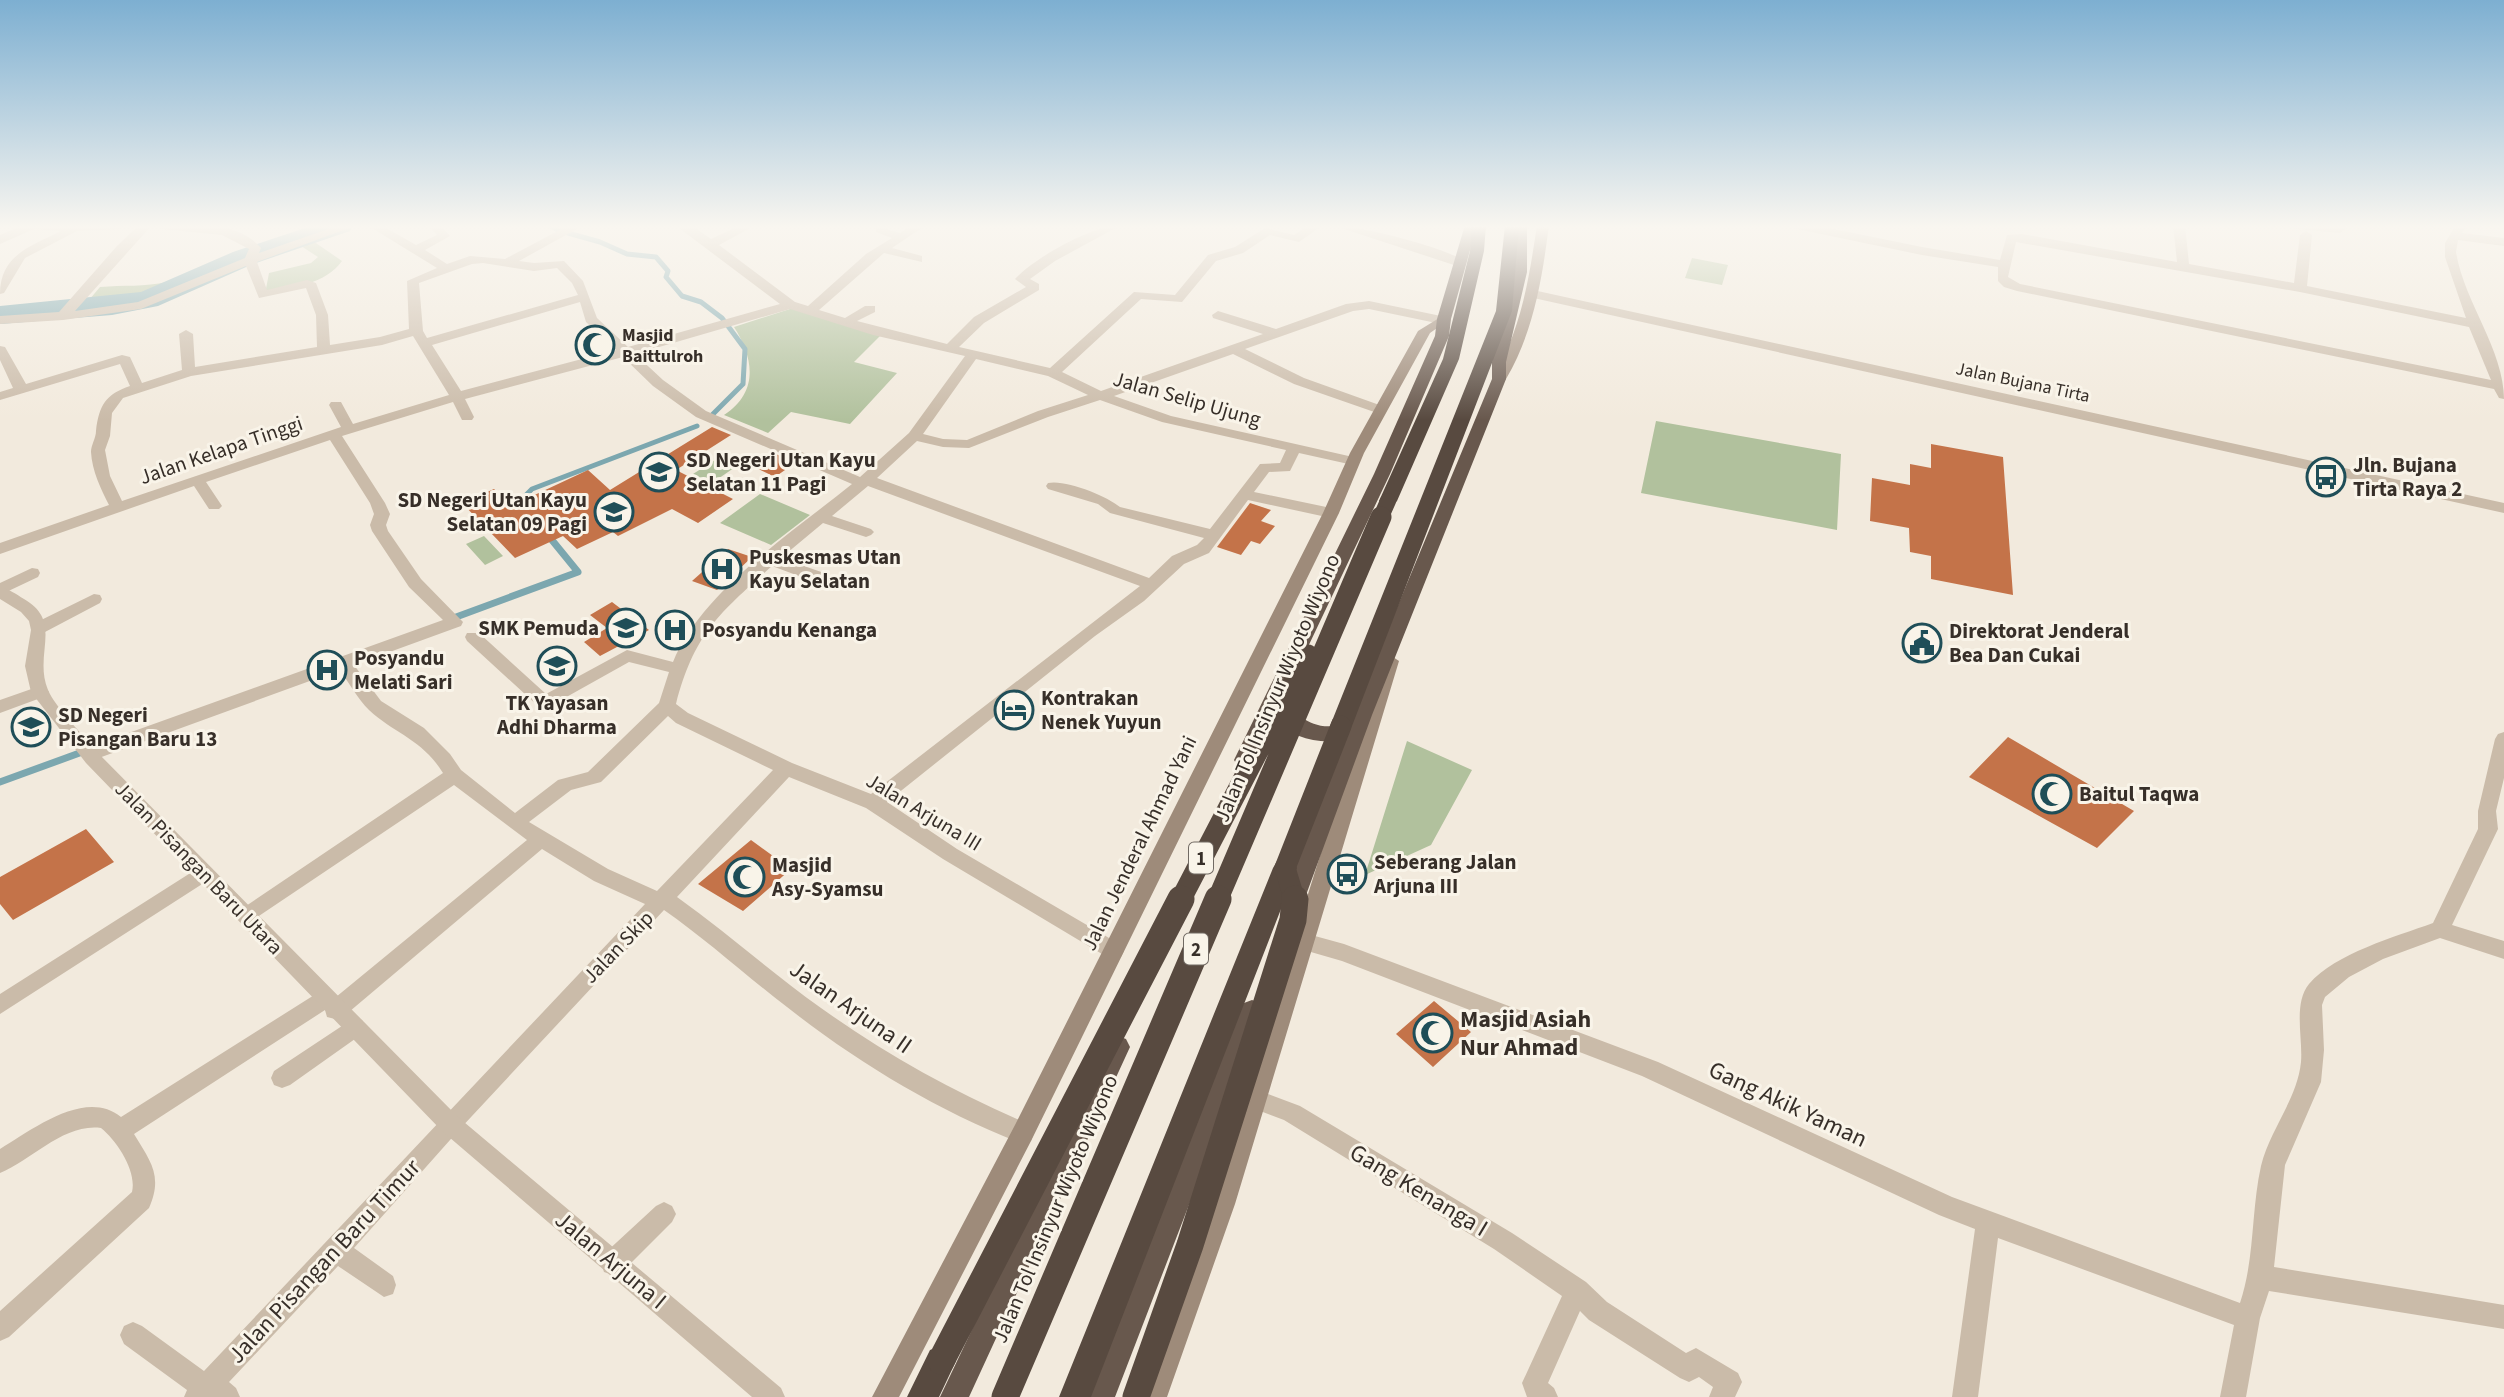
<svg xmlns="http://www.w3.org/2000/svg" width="2504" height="1397" font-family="'Source Sans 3',sans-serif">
<rect width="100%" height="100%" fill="#f2eadd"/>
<path fill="#b1c19d" d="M313,241l29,20c-16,23 -51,27 -77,33l4,-21 42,-10 7,-6 -17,-11z
M1692,258l36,7 -6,20 -37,-7z
M198,270l9,1 -80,30 -55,7 4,-5 13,-3 11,-13c23,-2 45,0 67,-5 12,-3 18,-10 31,-12z
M793,308l88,27 -27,27 43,11 -47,51 -59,-12 -23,21 -44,-18c35,-23 30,-57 10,-88z
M1656,421l185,33 -4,76 -196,-37z
M726,453l18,8 -32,22 -19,-9z
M760,494l50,21 -39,30 -51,-22z
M484,536l19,20 -18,9 -19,-21z
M1407,741l65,29 -41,75 -66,30z"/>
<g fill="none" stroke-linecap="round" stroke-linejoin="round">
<path stroke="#7ca7af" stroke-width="5" d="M549,225l9,5
M568,233l32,9 27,12 29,3 12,14 -2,6 16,19 19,6 21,16 23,31 -2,35 -31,31
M526,509l-6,-8 12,-12 165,-63"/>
<path stroke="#7ca7af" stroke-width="7" d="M448,620l130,-48 -31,-38
M0,782l85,-31"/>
<path fill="#7ca7af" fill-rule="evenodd" d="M314,225h40l-4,6 -97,33 -95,42 -46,9 -112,9v-18l141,-14 92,-40z"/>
</g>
<path fill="#c47349" d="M596,335l15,14 -24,6 -12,-12z
M712,427l19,8 -55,35 57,29 -35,24 -26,-14 -54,27 -5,-4 -36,17 -14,-13 -48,22 -53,-55 32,-14 17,17 77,-36 22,20z
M1931,444l72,13 10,138 -82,-16v-23l-21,-4 -1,-24 -39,-7 2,-43 38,7v-21l21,4z
M774,453l21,10 -20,14 -21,-10z
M1250,503l21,7 -10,11 14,5 -15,18 -9,-3 -10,14 -24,-8z
M728,549l24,8 -35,33 -25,-9z
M612,602l37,28 -49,26 -16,-14 23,-14 -17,-13z
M2008,737l126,74 -37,37 -128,-71z
M86,829l28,33 -101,58 -13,-16v-27z
M751,840l40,29 -48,42 -45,-27z
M1434,1001l37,31 -38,35 -37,-33z"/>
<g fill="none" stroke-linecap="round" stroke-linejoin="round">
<path fill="#cabba9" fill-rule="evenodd" d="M23,225h104l-6,4 -44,2 -52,27 -21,35 -4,1c0,-39 31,-48 61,-63l-27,-2 -34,15v-9z
M139,225h13l-77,86 63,-9 107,-44 4,-9 -27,-14 -60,-6 -6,-4c35,0 80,-6 105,23l-2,5 81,-28h17l-100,37 10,28 40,-10 9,3 12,32 2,30 50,-8 29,-8 -2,-48 30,-13 -70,-43h14l35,20 21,-10 -9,-10h12l10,11 -25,14 22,14 23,-8 35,3 64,-34h15l-65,36 15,2 30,-2 19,20 14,37 31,29 152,-43 -105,-79h16l20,14 30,-14h15l-37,20 76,57 13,4 58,-52 26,-16 -16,-6v-6l24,7 12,-8h14l-34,23 30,8v6l-38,-9 -65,57 26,8 20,-12h10v6l-18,9 90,23 27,-27 52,-30 -11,-8c19,-21 78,-54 106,-54l-66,36 -25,18 9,5v6l-55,33 -25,24 91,21 84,-76 41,3 33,-40 27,-8 30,-19 29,7 15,-10h14l-24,17 -29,-7 -27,18 -27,8 -34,41 -41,-3 -79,73 39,19 162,-57 -50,-16 -1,-3 6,-4 58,18 70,-25 23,-3 72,15 6,4 -6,4 -72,-15 -16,2 -108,38 59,29 81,29v6l-5,1 -86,-30 -61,-30 -119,42 57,20 182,41 7,4 -7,4 -54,-12 -9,18 -21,1 -15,20 77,16 8,5 -8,5 -83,-18 -39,53 -25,11 -40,37 -49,35 -208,166 70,47 164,96 3,6 -3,6 -7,3 -7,-3 -164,-98 -77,-51 -77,-31 -112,120c49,35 95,76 144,111 66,47 136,86 210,117l3,8 -3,8 -8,3c-85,-33 -165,-81 -236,-137 -42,-32 -80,-67 -123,-97l-206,221 -104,117 39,28 3,9 -3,9 -9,3 -46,-31 -109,116 7,6 4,9h-56l3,-7 -63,-46 -4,-9 4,-9 9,-4 9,4 62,45 441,-467 -51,-23 -52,-32 -199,168 -8,2 -8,-2 -2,-7 -191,124c17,28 29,42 15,74l-140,129 -9,4v-30l132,-119c5,-21 -15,-51 -31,-64 -37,-5 -69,32 -101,45v-24c32,-19 85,-61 121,-32l198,-125 7,-3 7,3 3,5 191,-157 -73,-55 -207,139 -7,-2 -3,-6 3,-6 203,-137c-21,-34 -48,-39 -74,-63 -11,-11 -20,-27 -29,-40l-244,89h-12l-3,-5 3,-5 359,-129 -34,-33 -37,-56 -2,-6 4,-11 -4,-11 -40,-63 -124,42 16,24 -3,3h-10l-15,-23 -194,68v-11l109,-38c-8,-16 -17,-34 -18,-53 0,-7 5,-14 5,-21 3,-26 10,-37 34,-45l-10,-22 -120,36v-8l13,-4 -13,-28v-14l5,1 21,37 96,-29 8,2 12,26 40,-13 -3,-36 7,-4 7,4 2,33 122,-20 -1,-32 -10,-27 -47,10 -13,-32 -105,43 -78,11 -63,4v-8l59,-4 58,-66zM483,263l51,8 23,-3 15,15 6,12 -151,43 -4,-7 -4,-48 53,-19zM580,302l6,20 30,28 -155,41 -29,-46zM790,309l83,26 92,21 -56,77 -49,44 -154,-66 -43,-31 -28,-26zM413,336l36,59 -96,29 -12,-22h-10l-2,3 12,22 -219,74 -12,-25 -5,-26 5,-14 2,-23 11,-15 68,-22 191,-31zM623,357l30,29 43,31 156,67c-59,48 -150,107 -179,178l-46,-12 -81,44 -67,-61h-12l-2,4 2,4 72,66 6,2 84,-47 40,10 -10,31 -71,69 -30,8 -43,33 -54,-43 -11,-16 -26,-26 -43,-27 -27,-36 107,-39 2,-4 -42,-43 -33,-48 -2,-6 4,-11 -5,-11 -43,-67 111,-34 9,18h10l2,-3 -9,-18zM976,359l72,17 40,19 -50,16 -71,29 -24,-1 -20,-5zM1100,400l62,22 124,28 -6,13 -20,1 -50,65 -90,-22c-13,-11 -55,-28 -72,-24l-2,3 2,3 50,15 12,9 94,25 -7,7 -25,11 -23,22 -272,-100 40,-37 26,6 26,1 79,-31zM868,486l272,100 -269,208 -79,-31 -104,-50 -12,-9c19,-72 43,-90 96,-138l43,16h12l2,-4 -2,-4 -46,-16 42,-35 43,14 5,-2 3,-3 -3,-3 -39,-13zM668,716l8,7 97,47 -116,121 -49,-22 -79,-47 42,-32 30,-8z
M1332,225c24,0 118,23 135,38l-10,3z
M1791,225h23l108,22 78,13 7,-25 15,-1 155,28 -4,-37h12l4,39 105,19 6,-48 6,-4 6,4 -5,51 159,32 -21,-61v-14l11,-18h12l-6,8 42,5v8l-46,-6 -2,12c8,50 48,98 48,147l-5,-1 -5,-9 -477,-98 -13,-4 -6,-6v-14l-76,-12 -125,-26zM2016,242l284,50 169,35 22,53 -471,-96 -12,-7z
M2291,225h55v4l-6,4 -43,-4z
M32,568l6,1 2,4 -2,4 -38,18v-12z
M94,594l6,1 2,4 -2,4 -55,29h-12l-2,-4 2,-4z
M40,686l6,2 3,4 -3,4 -46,17v-13z
M2504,732v46l-8,33 2,18 -46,96 52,16v18l-64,-21 -57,21 -34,18 -24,20 -3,8 2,45 -3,32 -36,83 -11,102 230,38v24l-235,-38 -9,27 -14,79h-26l14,-72 -236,-87 -20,159h-26l23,-168 -36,-14 -297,-139 -300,-115 -45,-13 -3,-6 3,-6 7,-3 40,11 314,118 294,135 288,106c15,-45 11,-92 21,-137 9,-37 36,-66 40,-104 2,-23 -8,-59 8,-78 27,-31 86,-47 124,-61l45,-94v-18l17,-72 3,-5z
M203,865l7,2 3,6 -3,6 -210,135v-20z
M354,1018l8,2 3,7 -3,7 -72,51 -8,3 -8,-3 -3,-7 3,-7z
M1255,1089l45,17 212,127 74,49 21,20 79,51 10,-5 42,25 4,9 -7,15h-26l4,-10 -14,-10 -10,5 -9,-4 -91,-58 -9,-9 -32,72 6,5 4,9h-31l-5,-14 40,-87 -68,-47 -210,-129 -37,-14 -3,-7 3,-7z
M664,1202l8,4 4,8 -4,8 -50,50 -9,3 -9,-3 -3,-9 3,-9 52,-48z"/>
<path fill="#cabba9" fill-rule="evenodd" d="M1533,290l971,213v10l-975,-216v-6z
M0,587c9,2 16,7 24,12 40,23 9,55 24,91 7,17 37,47 50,63l360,364 323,271 4,9h-33l-310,-266 -356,-368 -55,-71 -6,-26 6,-36 -2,-9 -8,-9 -21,-13z"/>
<path fill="#9e8b7a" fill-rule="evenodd" d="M1537,225h12c-7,54 -15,106 -43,154l-2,3h-10l-2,-3c29,-48 37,-100 45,-154z
M1444,315l6,4 -20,14 -66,120 -25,60 -308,628 -132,256h-27l143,-272 308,-612 27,-60 68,-122z
M1390,655l9,6 -164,543 -68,193h-26l70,-193 170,-543z"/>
<path fill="#68584d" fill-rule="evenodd" d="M1465,225h12l-26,94 -2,17 -59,138 -112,236c22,-3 29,26 71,13l143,-344v-17l21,-90 2,-47h12v47l-21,90v17l-134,336 -70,191 -3,6 -8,3 -8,-3 -3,-6 63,-166c-24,5 -53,-3 -69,-21l-23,46 -7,3 -7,-3 -3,-5 140,-286 61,-138 2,-17z
M1252,1000l8,3 4,7 -149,387h-28l153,-387 4,-7z
M1118,1036l8,3 4,8 -161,350h-29l170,-358z"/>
<path fill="#584a40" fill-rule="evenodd" d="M1472,225h14l-2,26 -25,108 -62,142 -3,4h-12l-3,-4 64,-142 27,-108z
M1505,225h14l-7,86 -160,415 -3,6 -8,2 -8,-2 -3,-6 166,-415z
M1285,859l8,2 4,7 -206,529h-32l214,-529 4,-7z
M941,1346l11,4 4,11 -17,36h-32l23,-47z"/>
<path stroke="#584a40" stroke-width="16" d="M1380,519l8,-18"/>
<path stroke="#584a40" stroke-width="21" d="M1180,901l128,-246
M1217,901l164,-384
M1295,901l-10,-33 56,-142"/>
<path stroke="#584a40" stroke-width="27" d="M941,1361l240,-462
M1005,1397l213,-498
M1136,1397l54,-152 103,-325 2,-21"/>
</g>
<linearGradient id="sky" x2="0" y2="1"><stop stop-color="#7dafd1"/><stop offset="0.54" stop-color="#f9f6f0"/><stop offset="1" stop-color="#f9f6f0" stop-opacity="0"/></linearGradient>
<rect width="2504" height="420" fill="url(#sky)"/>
<defs>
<symbol id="mosque-ring" viewBox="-11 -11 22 22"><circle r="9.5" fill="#f9f4e9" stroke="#1f4e58" stroke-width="1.5"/><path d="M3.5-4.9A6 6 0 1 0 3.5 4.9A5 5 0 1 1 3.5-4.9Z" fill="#1f4e58"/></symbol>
<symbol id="school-ring" viewBox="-11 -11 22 22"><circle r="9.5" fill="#f9f4e9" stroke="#1f4e58" stroke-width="1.5"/><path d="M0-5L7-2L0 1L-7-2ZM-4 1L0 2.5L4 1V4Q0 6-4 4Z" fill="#1f4e58"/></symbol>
<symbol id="bus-ring" viewBox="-11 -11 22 22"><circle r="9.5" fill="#f9f4e9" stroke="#1f4e58" stroke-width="1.5"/><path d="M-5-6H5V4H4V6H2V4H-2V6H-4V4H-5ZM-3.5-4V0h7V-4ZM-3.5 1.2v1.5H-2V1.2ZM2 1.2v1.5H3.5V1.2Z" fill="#1f4e58"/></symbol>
<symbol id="hospital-ring" viewBox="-11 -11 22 22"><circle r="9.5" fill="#f9f4e9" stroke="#1f4e58" stroke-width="1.5"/><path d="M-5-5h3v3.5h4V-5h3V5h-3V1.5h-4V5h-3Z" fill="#1f4e58"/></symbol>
<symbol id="civic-ring" viewBox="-11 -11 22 22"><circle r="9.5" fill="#f9f4e9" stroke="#1f4e58" stroke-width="1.5"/><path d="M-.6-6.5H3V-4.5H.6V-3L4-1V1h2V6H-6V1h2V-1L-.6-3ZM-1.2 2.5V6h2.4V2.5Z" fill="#1f4e58"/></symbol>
<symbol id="hotel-ring" viewBox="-11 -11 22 22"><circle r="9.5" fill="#f9f4e9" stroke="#1f4e58" stroke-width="1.5"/><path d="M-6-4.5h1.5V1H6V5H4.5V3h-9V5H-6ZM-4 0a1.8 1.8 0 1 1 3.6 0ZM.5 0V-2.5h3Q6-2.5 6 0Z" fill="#1f4e58"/></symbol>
</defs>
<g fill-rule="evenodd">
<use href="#mosque-ring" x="573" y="323" width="44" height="44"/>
<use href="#school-ring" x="637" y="450" width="44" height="44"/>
<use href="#bus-ring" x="2304" y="455" width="44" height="44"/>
<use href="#school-ring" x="592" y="490" width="44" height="44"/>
<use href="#hospital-ring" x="700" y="547" width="44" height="44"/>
<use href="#school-ring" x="604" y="606" width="44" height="44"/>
<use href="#hospital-ring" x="653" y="608" width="44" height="44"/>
<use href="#civic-ring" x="1900" y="621" width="44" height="44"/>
<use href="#school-ring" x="535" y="644" width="44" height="44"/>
<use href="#hospital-ring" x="305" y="648" width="44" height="44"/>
<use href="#hotel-ring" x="992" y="688" width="44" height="44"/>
<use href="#school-ring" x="9" y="705" width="44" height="44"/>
<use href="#mosque-ring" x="2030" y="772" width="44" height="44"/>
<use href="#bus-ring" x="1325" y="852" width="44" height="44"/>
<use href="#mosque-ring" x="723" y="855" width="44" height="44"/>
<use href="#mosque-ring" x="1411" y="1011" width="44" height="44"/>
</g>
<g text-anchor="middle" stroke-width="6" stroke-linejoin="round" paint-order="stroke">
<g font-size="18" font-weight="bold" fill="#372f29" stroke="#f9f4e9" text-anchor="start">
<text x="622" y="341">Masjid<tspan x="622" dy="21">Baittulroh</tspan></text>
</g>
<g font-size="18" fill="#372f29" stroke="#f9f4e9">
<text transform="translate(2023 382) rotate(12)" y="6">Jalan Bujana Tirta</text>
</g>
<g fill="#f9f4e9" stroke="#716a63" stroke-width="2">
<rect x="1189" y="842.5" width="24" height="31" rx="5"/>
<rect x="1184" y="933.5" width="24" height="31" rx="5"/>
</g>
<g font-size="19" font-weight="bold" fill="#372f29">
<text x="1201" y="865">1</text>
<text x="1196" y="956">2</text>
</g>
<g font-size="21" fill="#372f29" stroke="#f9f4e9">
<text transform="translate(1187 399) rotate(16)" y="7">Jalan Selip Ujung</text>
<text transform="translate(221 450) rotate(-19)" y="7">Jalan Kelapa Tinggi</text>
<text transform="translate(1277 688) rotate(-67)" y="7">Jalan Tol Insinyur Wiyoto Wiyono</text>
<text transform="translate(924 812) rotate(31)" y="7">Jalan Arjuna III</text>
<text transform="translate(1139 843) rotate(-64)" y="7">Jalan Jenderal Ahmad Yani</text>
<text transform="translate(199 868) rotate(46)" y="7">Jalan Pisangan Baru Utara</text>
<text transform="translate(618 947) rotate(-46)" y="7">Jalan Skip</text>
<text transform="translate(1055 1209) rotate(-67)" y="7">Jalan Tol Insinyur Wiyoto Wiyono</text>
</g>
<g font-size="21" font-weight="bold" fill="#372f29" stroke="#f9f4e9" text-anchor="start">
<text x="686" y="467">SD Negeri Utan Kayu<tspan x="686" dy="24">Selatan 11 Pagi</tspan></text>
<text x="2353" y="472">Jln. Bujana<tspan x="2353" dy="24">Tirta Raya 2</tspan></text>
<text x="587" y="507" text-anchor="end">SD Negeri Utan Kayu<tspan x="587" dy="24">Selatan 09 Pagi</tspan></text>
<text x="749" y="564">Puskesmas Utan<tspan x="749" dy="24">Kayu Selatan</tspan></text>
<text x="599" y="635" text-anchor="end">SMK Pemuda</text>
<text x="702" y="637">Posyandu Kenanga</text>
<text x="1949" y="638">Direktorat Jenderal<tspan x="1949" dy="24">Bea Dan Cukai</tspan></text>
<text x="354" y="665">Posyandu<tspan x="354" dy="24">Melati Sari</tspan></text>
<text x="1041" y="705">Kontrakan<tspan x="1041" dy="24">Nenek Yuyun</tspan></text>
<text x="557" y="710" text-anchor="middle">TK Yayasan<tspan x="557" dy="24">Adhi Dharma</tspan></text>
<text x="58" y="722">SD Negeri<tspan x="58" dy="24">Pisangan Baru 13</tspan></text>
<text x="2079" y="801">Baitul Taqwa</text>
<text x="1374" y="869">Seberang Jalan<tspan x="1374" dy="24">Arjuna III</tspan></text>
<text x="772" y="872">Masjid<tspan x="772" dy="24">Asy-Syamsu</tspan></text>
</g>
<g font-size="24" fill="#372f29" stroke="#f9f4e9">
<text transform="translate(851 1007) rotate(35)" y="8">Jalan Arjuna II</text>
<text transform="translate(1788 1104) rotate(25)" y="8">Gang Akik Yaman</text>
<text transform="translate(1419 1190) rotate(31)" y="8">Gang Kenanga I</text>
<text transform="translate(611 1260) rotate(40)" y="8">Jalan Arjuna I</text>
<text transform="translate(324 1261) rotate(-47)" y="8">Jalan Pisangan Baru Timur</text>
</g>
<g font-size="24" font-weight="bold" fill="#372f29" stroke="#f9f4e9" text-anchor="start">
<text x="1460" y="1027">Masjid Asiah<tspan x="1460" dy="28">Nur Ahmad</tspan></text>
</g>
</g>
</svg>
